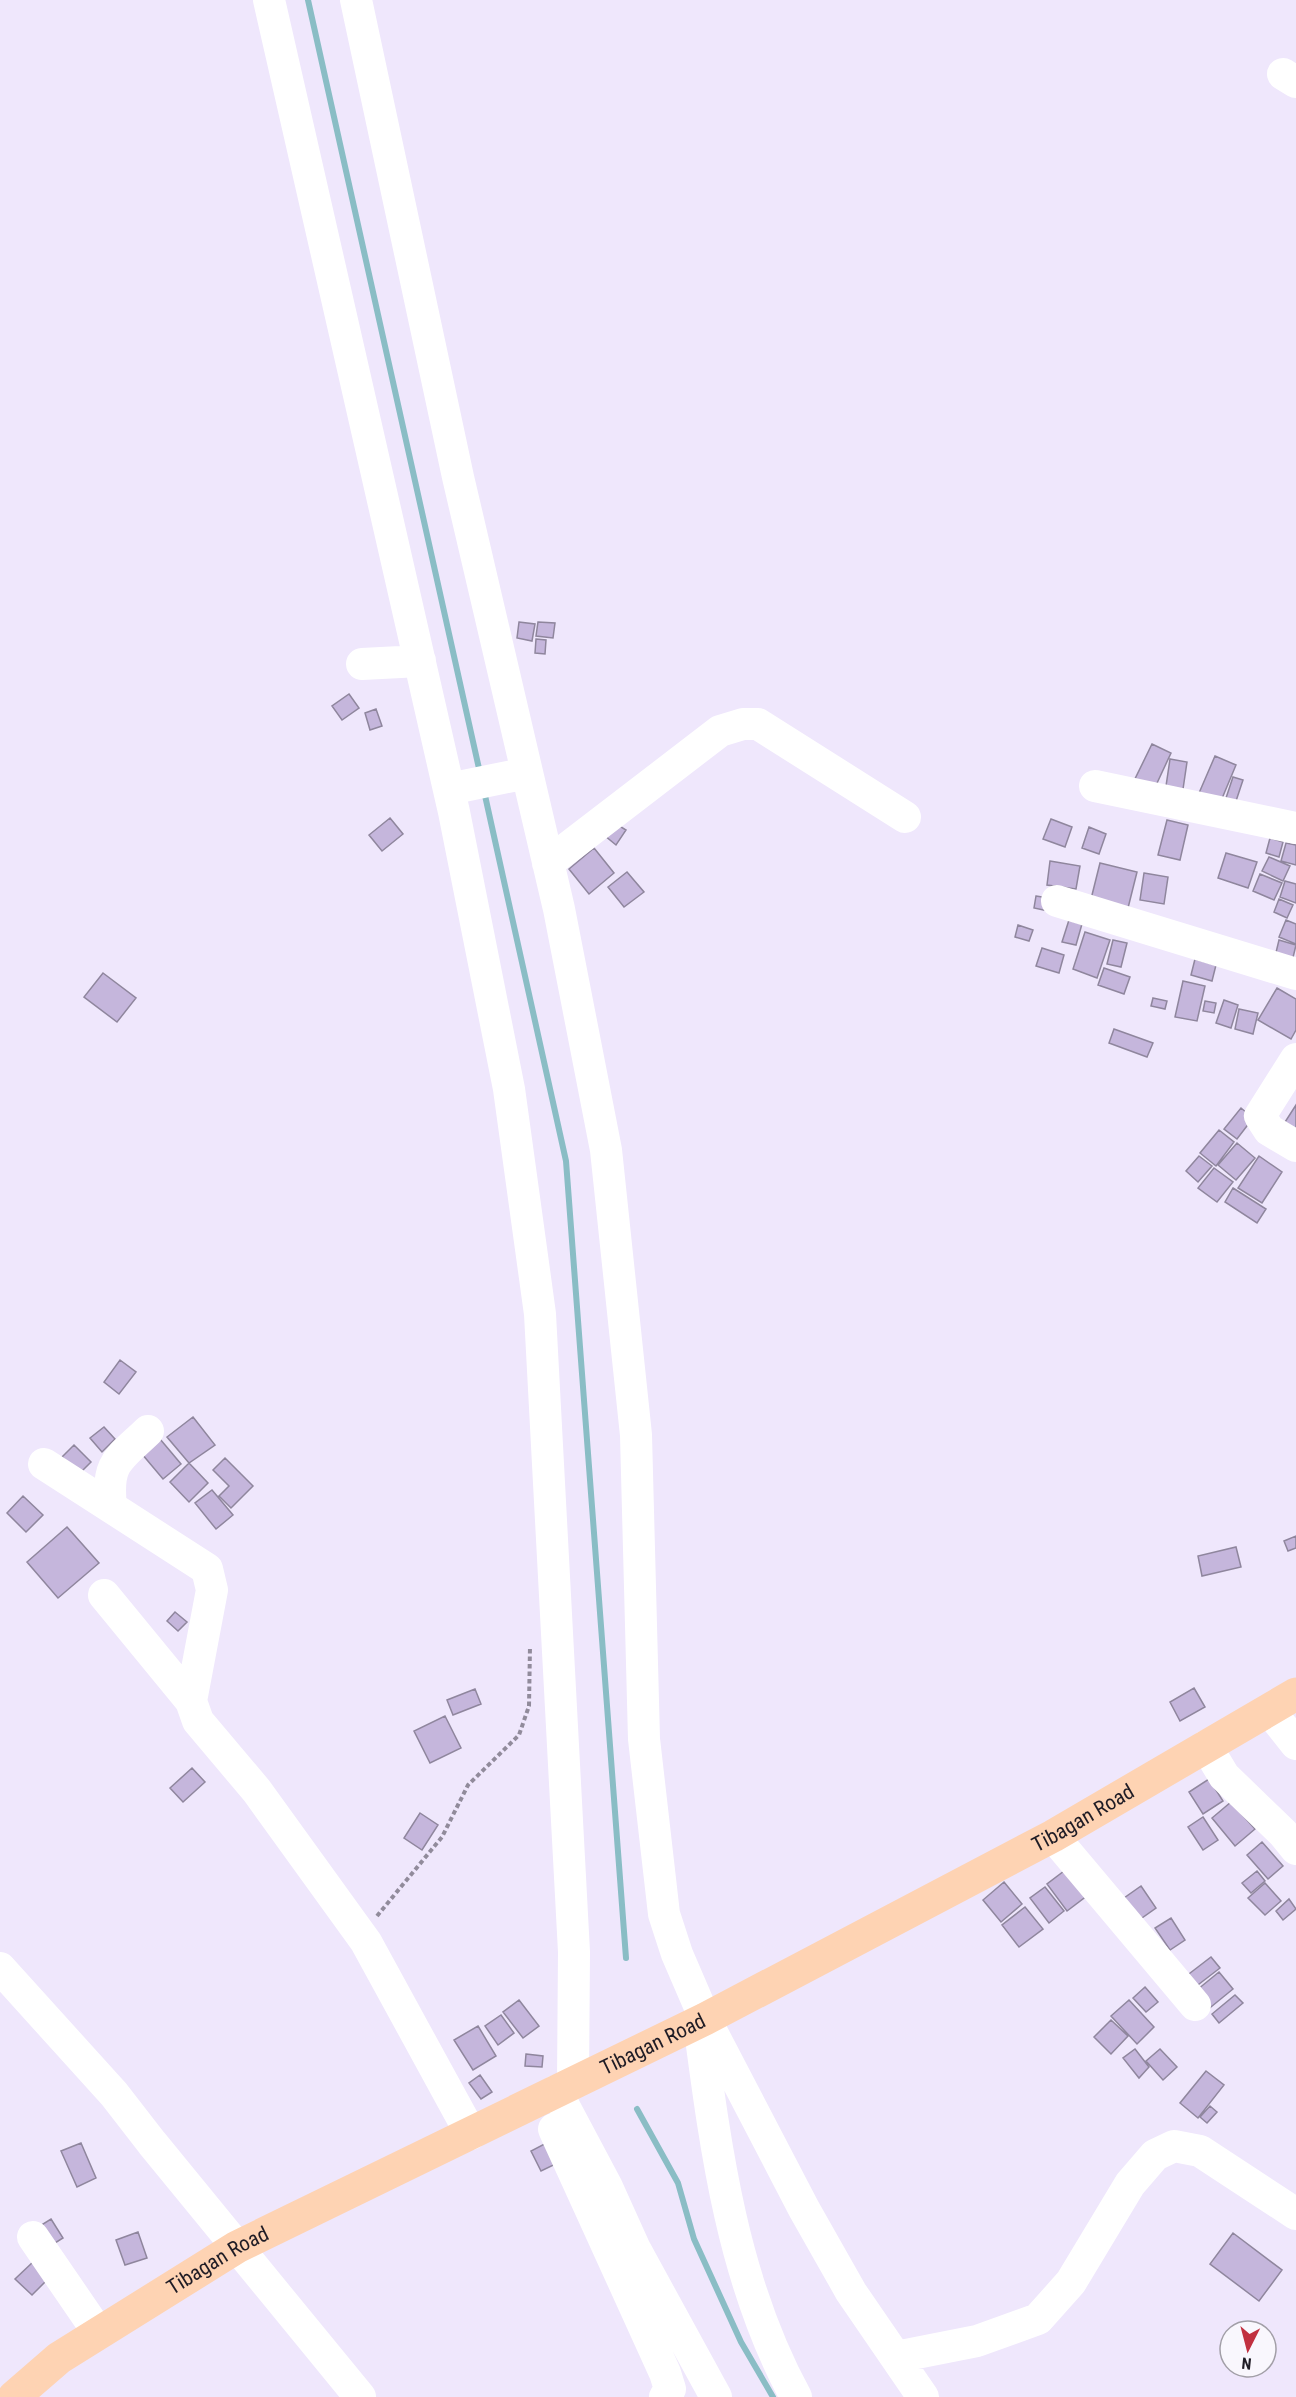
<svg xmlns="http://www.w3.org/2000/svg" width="1296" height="2397" font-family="'Roboto Condensed',sans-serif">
<rect width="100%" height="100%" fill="#efe7fc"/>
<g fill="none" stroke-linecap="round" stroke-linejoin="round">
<path stroke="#8abdc5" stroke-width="6" d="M308,0l172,773
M484,791l82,370 60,797
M637,2109l41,74 16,56 47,103 32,55"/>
</g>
<path fill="#c5b6dc" stroke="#8f869d" stroke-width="1.5" d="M519,622l16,2 -3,17 -15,-3z
M538,622l17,1 -2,15 -17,-2z
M536,639l10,1 -1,14 -10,-1z
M349,694l10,14 -17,12 -10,-14z
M376,709l6,17 -12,4 -5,-17z
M1152,744l19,9 -20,43 -20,-9z
M1215,756l21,9 -18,43 -22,-8z
M1170,759l17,3 -5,34 -17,-3z
M1233,777l10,3 -8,24 -10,-3z
M390,818l13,16 -21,17 -13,-16z
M1051,819l21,8 -7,20 -22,-8z
M1167,820l21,5 -8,35 -22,-5z
M613,822l13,8 -10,15 -12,-10z
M1089,827l17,7 -7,20 -17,-6z
M1270,838l13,4 -4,15 -13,-4z
M1286,843l10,2v20l-15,-4z
M594,848l20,25 -25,21 -20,-25z
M1226,853l31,9 -9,26 -30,-10z
M1269,857l21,9 -7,15 -21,-10z
M1050,861l30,5 -4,23 -29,-4z
M1100,863l37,9 -11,44 -37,-9z
M627,872l17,20 -20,15 -16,-20z
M1144,873l24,4 -4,27 -24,-4z
M1260,874l22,9 -8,17 -21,-9z
M1285,881l11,3v19l-16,-6z
M1036,896l19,3 -2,13 -19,-4z
M1279,899l14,6 -6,13 -13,-6z
M1069,920l13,4 -6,21 -14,-3z
M1286,920l10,4v20l-17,-7z
M1018,925l15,5 -4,11 -14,-4z
M1085,932l25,8 -13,38 -24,-9z
M1113,940l14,3 -6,24 -14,-3z
M1279,940l17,5 -6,25 -17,-5z
M1042,948l22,7 -5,18 -23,-7z
M1195,959l21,6 -4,16 -21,-6z
M1104,968l26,9 -6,17 -26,-9z
M103,973l33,25 -19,24 -33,-25z
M1183,981l22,5 -8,35 -22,-4z
M1277,988l19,11v31l-5,9 -33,-19z
M1153,998l14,3 -2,8 -14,-3z
M1224,1000l14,5 -7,23 -15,-5z
M1205,1001l11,2 -2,10 -11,-2z
M1239,1009l19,4 -5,21 -18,-5z
M1114,1029l39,14 -6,14 -38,-14z
M1296,1105v25l-11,-8z
M1241,1108l12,10 -16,21 -13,-10z
M1219,1130l15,12 -18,24 -16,-13z
M1237,1143l18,15 -19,22 -18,-15z
M1199,1156l13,10 -14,16 -12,-11z
M1259,1156l23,16 -20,31 -24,-15z
M1214,1168l19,14 -16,20 -19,-14z
M1233,1188l33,21 -9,14 -32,-21z
M120,1360l16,12 -17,22 -15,-12z
M193,1417l22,28 -26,18 -22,-26z
M104,1427l11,12 -13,13 -12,-14z
M160,1439l21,25 -18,15 -21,-25z
M74,1445l17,17 -12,12 -17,-17z
M225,1458l28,28 -22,22 -12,-12 10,-10 -16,-16z
M189,1463l19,20 -19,19 -19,-20z
M212,1490l21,25 -17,14 -21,-26z
M23,1496l20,19 -17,17 -19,-19z
M67,1527l32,36 -41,35 -31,-36z
M1296,1536v12l-8,3 -4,-10z
M1236,1547l5,20 -39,9 -4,-20z
M175,1612l12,10 -9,9 -11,-10z
M1194,1688l11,19 -25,14 -10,-19z
M475,1689l6,15 -28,11 -6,-15z
M445,1716l16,32 -31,15 -16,-32z
M192,1768l13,14 -22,20 -13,-14z
M1209,1779l14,22 -20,13 -14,-22z
M1231,1802l24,27 -20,17 -23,-28z
M420,1813l18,12 -16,25 -18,-12z
M1203,1817l15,23 -15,10 -15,-23z
M1262,1842l21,24 -15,13 -21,-24z
M1068,1868l20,27 -21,16 -20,-27z
M1257,1871l8,10 -14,12 -9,-10z
M1004,1882l18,22 -21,18 -18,-22z
M1265,1883l16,18 -16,14 -17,-17z
M1141,1886l15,22 -24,17 -15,-22z
M1045,1887l19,24 -15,12 -19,-25z
M1289,1899l7,10 -13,11 -7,-9z
M1025,1907l18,22 -24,18 -17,-22z
M1171,1918l14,22 -15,10 -15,-22z
M1211,1957l9,11 -30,23 -9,-11z
M1219,1972l14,17 -27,22 -14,-17z
M1145,1987l13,15 -12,10 -13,-14z
M1235,1995l8,8 -24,20 -7,-9z
M519,2000l20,26 -16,12 -20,-26z
M1129,2000l25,27 -17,17 -26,-28z
M501,2015l13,18 -16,12 -13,-19z
M1111,2020l17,16 -17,18 -17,-17z
M478,2026l18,30 -23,14 -19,-30z
M1135,2049l14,18 -10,11 -16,-20z
M1160,2049l17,18 -14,13 -17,-19z
M526,2054l17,2 -1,11 -17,-1z
M1206,2071l18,14 -26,33 -18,-15z
M480,2075l12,17 -11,7 -12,-16z
M1210,2106l7,6 -10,11 -7,-6z
M554,2139l10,21 -23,11 -10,-20z
M81,2143l15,35 -19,9 -16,-36z
M51,2219l12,19 -16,10 -12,-19z
M138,2232l9,26 -22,7 -9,-25z
M1233,2233l49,37 -23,31 -49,-37z
M34,2261l16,16 -18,18 -17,-16z"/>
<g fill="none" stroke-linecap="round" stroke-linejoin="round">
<path stroke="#918b9b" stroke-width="4" stroke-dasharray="4.5 3" stroke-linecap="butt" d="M377,1916l65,-79 26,-52 51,-50 10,-29 1,-60"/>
<path stroke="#fff" stroke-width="32" d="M269,0l185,812 55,277 31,225 34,638 -1,130
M356,0l102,477 101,432 47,241 30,285 8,304 20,175 13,40 28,65 99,190 47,83 72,105
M1283,74l13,8
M362,664l58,-3
M1095,786l201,42
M449,789l78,-16
M548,863l172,-132 23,-7h15l147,93
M1057,901l239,73
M1296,1059l-36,57 9,14 27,16
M44,1464l163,105 5,21 -21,111 7,20 59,70 109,151 105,192
M111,1506c-5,-44 8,-47 37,-75
M104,1595l87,106
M1269,1710l27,34
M1206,1746l18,30 59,57 13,16
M1053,1836l142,169
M0,1968l114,126 38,49 208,254
M699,2023c17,129 34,259 97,374
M556,2091l51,96 28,62 81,148
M554,2129l111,244 5,16 -5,8
M33,2237l65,95
M896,2357l81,-16 61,-22 33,-37 59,-98 25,-29 19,-9 26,5 96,63"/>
<path stroke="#fed3b3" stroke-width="33" id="s1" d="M14,2397l45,-39 178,-111 468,-228 348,-183 243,-142"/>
</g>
<g text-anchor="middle" stroke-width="5" stroke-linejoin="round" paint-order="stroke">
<g font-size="21" fill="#1f1c25" stroke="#f9f7fd">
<text dy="7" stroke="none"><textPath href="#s1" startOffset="1218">Tibagan Road</textPath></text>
<text dy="7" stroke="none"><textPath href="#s1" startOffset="732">Tibagan Road</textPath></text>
<text dy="7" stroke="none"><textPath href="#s1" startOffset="246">Tibagan Road</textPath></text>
</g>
</g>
<g transform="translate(1248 2349) rotate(186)"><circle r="28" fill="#f9f7fd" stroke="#a29fa7" stroke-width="1.5"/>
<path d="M0-4.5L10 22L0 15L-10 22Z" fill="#c13040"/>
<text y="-9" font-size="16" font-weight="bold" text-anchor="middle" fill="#1f1c25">N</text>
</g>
</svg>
